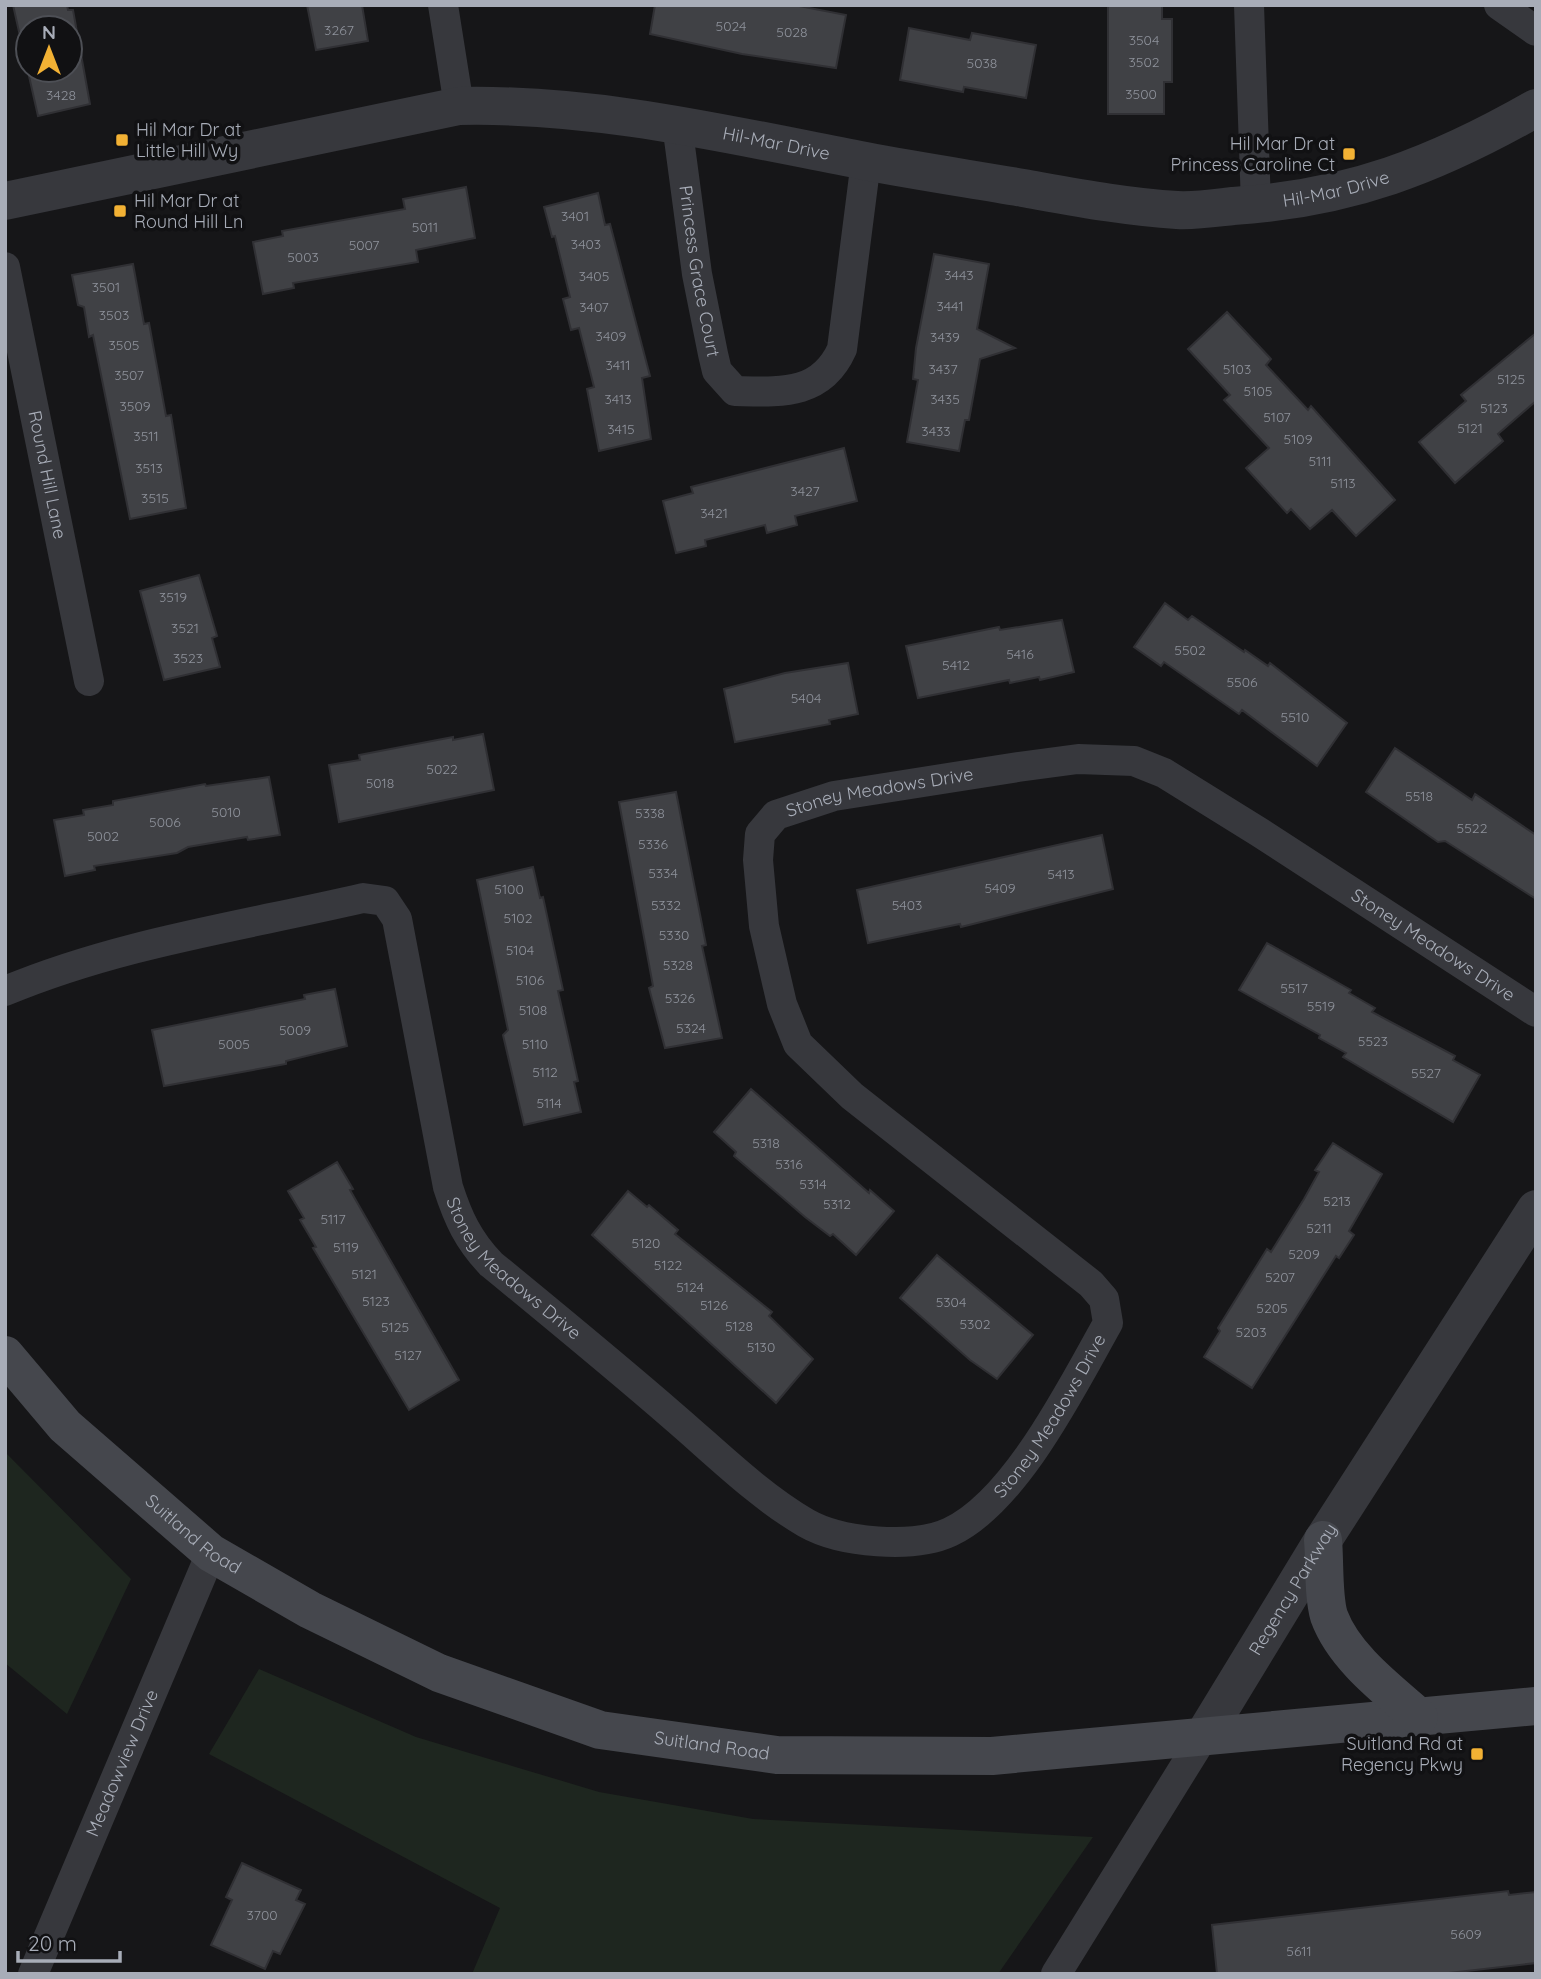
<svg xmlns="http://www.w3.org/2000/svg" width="1541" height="1979" font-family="Quicksand,sans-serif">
<rect width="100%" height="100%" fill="#161618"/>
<path fill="#1e261f" d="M5,1452l126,127 -64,135 -62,-51z
M259,1669l157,68 183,55 154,27 340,18 -95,137h-526l28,-66 -291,-154z"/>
<path fill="#404145" stroke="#303034" stroke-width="2" fill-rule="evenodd" d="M13,5h54l1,5h5l17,94 -52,12zM28,28h42v42h-42z
M307,5h55l6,36 -52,9z
M655,5h139l52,10 -10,53 -94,-14 -92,-20z
M1108,5h54v14h10v63h-8v32h-56z
M909,28l61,12 2,-7 64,12 -10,53 -62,-11 -1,5 -63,-12z
M466,187l9,51 -59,12 2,12 -125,21 1,5 -31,6 -10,-52 30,-6 -1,-5 123,-22 -2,-10z
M598,193l7,32 5,-1 40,152 -8,2 9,61 -52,12 -12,-62 7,-2 -15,-59 -8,2 -8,-31 7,-2 -15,-61 -3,1 -8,-30z
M934,254l55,10 -12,65 38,19 -35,11 -11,61h-4l-6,31 -52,-9 11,-62 -5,-1 3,-31z
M133,264l11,60 5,-1 17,93 5,-1 15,93 -56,11 -37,-184 -4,2 -5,-30 -6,-2 -6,-30z
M1227,312l44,47 -5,6 42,45 3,-4 84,94 -39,36 -24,-26 -22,19 -19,-20 -4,4 -41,-45 23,-20 -45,-48 6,-5 -42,-46z
M1536,333v68l-38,33 5,7 -48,42 -36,-41 47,-41 -5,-6z
M844,448l13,53 -62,15 2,9 -30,8 -2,-8 -60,15 1,6 -30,7 -13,-52 30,-8 -2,-6z
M199,575l18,61 -5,2 8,29 -56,13 -24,-89z
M1165,603l23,17 4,-4 52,36 1,-2 23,16 2,-3 77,60 -30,43 -75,-56 -3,4 -75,-52 -3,4 -27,-19z
M1062,620l12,52 -34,8 -1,-3 -29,6 -1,-3 -91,18 -12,-52 93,-19 1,3z
M848,663l10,51 -29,6 1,4 -95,18 -11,-53 61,-16z
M483,734l11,56 -155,32 -10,-57 31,-5 -1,-5 94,-18v3z
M1395,748l77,52 3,-6 61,41v64l-91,-58 -7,1 -72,-50z
M269,777l11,58 -32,5 -1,-3 -59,10 -11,6 -83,13 1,4 -30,6 -11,-56 30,-5 -1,-5 30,-5v-4l92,-17 1,2z
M676,792l30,153 -4,1 20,92 -57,10 -16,-60 4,-2 -34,-184z
M1102,835l11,54 -152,38 -1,-3 -92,19 -11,-53z
M533,867l7,31 3,-1 20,93 -5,1 20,90 -4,1 7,30 -57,13 -21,-90 5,-5 -31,-150z
M1267,943l84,47 -2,3 26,15 -3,4 83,44 -2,4 27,15 -27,47 -110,-65 3,-4 -27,-15 1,-3 -81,-45z
M335,989l12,57 -61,15v3l-122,22 -12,-56 153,-31 -1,-4z
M751,1089l118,104 1,-3 24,21 -38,44 -23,-21 -3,2 -25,-19 -71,-61 2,-4 -22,-20z
M1333,1143l49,31 -33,57 5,4 -15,23 -3,-2 -84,132 -48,-31 16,-26 -2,-3 49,-79 4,3 33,-53 15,-27 -4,-2z
M337,1162l16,27 -3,1 109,190 -50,30 -96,-162 3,-1 -16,-27 4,-2 -16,-27z
M628,1191l19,16 2,-2 29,25 -3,4 97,78 -3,4 44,43 -37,44 -184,-168z
M937,1255l96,80 -36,44 -27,-19 -70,-62z
M242,1863l59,27 -5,10 9,4 -25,50 -7,-3 -8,18 -54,-24 21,-45 -6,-3z
M1508,1891l1,4 27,-3v71l-96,11h-223l-5,-49z"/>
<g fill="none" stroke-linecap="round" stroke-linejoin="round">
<g stroke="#37383d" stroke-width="30">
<path d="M443,5l16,101"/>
<path d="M1249,5l7,200"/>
<path d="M1499,5l37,26"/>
<path id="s1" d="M677,124l20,150 16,80 4,17 18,20c45,1 86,5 107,-42l24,-188"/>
<path id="s2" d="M5,267l84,414"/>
<path id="s3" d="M5,991c115,-48 238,-65 358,-93l22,3 12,18 51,268c10,31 20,53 43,77 61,50 123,101 183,153 42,36 84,78 132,106 35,20 108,26 144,9 66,-31 123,-147 158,-209l-4,-24 -13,-15 -239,-188 -54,-52 -16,-40 -18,-78 -6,-66 2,-26 16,-19 58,-19 184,-29 60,-8 56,2 30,12 95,59 277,180"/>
<path id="s4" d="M33,1974l178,-421"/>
<path d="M1056,1974l147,-237"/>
</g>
<g stroke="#37383d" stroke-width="38">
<path id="s5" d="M5,201l454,-95c138,-3 271,29 406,55 52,10 106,18 158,27 51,9 103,19 154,22 19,1 38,-2 56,-4 116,-7 203,-41 303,-98"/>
<path id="s6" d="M1203,1737l120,-197 213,-331"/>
</g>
<g stroke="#45474d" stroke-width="38">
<path id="s7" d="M5,1355l60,71 146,127 99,57 129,63 161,57 177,25 215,1 544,-50"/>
<path d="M1323,1540c2,21 0,56 6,76 15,41 58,73 90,101"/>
</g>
</g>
<g fill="#f2b134" stroke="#111113" stroke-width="2.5">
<rect x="115" y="133" width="14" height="14" rx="3.5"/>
<rect x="1342" y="147" width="14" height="14" rx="3.5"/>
<rect x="113" y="204" width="14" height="14" rx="3.5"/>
<rect x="1470" y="1747" width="14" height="14" rx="3.5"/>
</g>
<g text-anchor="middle" stroke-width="7" stroke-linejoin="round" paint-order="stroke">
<g font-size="14" fill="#8e929b">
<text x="731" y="31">5024</text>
<text x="339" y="35">3267</text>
<text x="792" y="37">5028</text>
<text x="1144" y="45">3504</text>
<text x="1144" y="67">3502</text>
<text x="982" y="68">5038</text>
<text x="1141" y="99">3500</text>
<text x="61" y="100">3428</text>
<text x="575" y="221">3401</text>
<text x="425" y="232">5011</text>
<text x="586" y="249">3403</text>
<text x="364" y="250">5007</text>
<text x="303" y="262">5003</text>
<text x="959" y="280">3443</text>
<text x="594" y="281">3405</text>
<text x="106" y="292">3501</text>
<text x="950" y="311">3441</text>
<text x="594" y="312">3407</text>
<text x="114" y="320">3503</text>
<text x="611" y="341">3409</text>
<text x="945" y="342">3439</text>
<text x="124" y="350">3505</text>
<text x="618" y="370">3411</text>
<text x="943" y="374">3437</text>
<text x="1237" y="374">5103</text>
<text x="129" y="380">3507</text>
<text x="1511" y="384">5125</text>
<text x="1258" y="396">5105</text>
<text x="618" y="404">3413</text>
<text x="945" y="404">3435</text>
<text x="135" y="411">3509</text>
<text x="1494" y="413">5123</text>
<text x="1277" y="422">5107</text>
<text x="1470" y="433">5121</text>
<text x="621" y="434">3415</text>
<text x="936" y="436">3433</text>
<text x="146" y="441">3511</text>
<text x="1298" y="444">5109</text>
<text x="1320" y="466">5111</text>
<text x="149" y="473">3513</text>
<text x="1343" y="488">5113</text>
<text x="805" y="496">3427</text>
<text x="155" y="503">3515</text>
<text x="714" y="518">3421</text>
<text x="173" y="602">3519</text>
<text x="185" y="633">3521</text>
<text x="1190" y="655">5502</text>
<text x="1020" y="659">5416</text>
<text x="188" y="663">3523</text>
<text x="956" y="670">5412</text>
<text x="1242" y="687">5506</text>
<text x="806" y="703">5404</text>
<text x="1295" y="722">5510</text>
<text x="442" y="774">5022</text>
<text x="380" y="788">5018</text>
<text x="1419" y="801">5518</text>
<text x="226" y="817">5010</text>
<text x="650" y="818">5338</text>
<text x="165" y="827">5006</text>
<text x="1472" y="833">5522</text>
<text x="103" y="841">5002</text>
<text x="653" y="849">5336</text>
<text x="663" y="878">5334</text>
<text x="1061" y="879">5413</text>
<text x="1000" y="893">5409</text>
<text x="509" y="894">5100</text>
<text x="666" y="910">5332</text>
<text x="907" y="910">5403</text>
<text x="518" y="923">5102</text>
<text x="674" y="940">5330</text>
<text x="520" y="955">5104</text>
<text x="678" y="970">5328</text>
<text x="530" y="985">5106</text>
<text x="1294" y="993">5517</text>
<text x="680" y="1003">5326</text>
<text x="1321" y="1011">5519</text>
<text x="533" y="1015">5108</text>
<text x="691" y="1033">5324</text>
<text x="295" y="1035">5009</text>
<text x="1373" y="1046">5523</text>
<text x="234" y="1049">5005</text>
<text x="535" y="1049">5110</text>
<text x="545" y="1077">5112</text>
<text x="1426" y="1078">5527</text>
<text x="549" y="1108">5114</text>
<text x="766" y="1148">5318</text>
<text x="789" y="1169">5316</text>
<text x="813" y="1189">5314</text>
<text x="1337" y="1206">5213</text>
<text x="837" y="1209">5312</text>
<text x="333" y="1224">5117</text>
<text x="1319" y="1233">5211</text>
<text x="646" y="1248">5120</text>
<text x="346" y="1252">5119</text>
<text x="1304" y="1259">5209</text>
<text x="668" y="1270">5122</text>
<text x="364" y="1279">5121</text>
<text x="1280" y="1282">5207</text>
<text x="690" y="1292">5124</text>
<text x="376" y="1306">5123</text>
<text x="951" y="1307">5304</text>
<text x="714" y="1310">5126</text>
<text x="1272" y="1313">5205</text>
<text x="975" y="1329">5302</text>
<text x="739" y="1331">5128</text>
<text x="395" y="1332">5125</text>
<text x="1251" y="1337">5203</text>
<text x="761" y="1352">5130</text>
<text x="408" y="1360">5127</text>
<text x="262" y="1920">3700</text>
<text x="1466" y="1939">5609</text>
<text x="1299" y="1956">5611</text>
</g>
<g font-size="18" fill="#a8adb8" stroke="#111113" text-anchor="start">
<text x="136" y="136">Hil Mar Dr at<tspan x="136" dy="21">Little Hill Wy</tspan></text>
<text x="1335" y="150" text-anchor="end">Hil Mar Dr at<tspan x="1335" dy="21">Princess Caroline Ct</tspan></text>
<text x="134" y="207">Hil Mar Dr at<tspan x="134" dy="21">Round Hill Ln</tspan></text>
<text x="1463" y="1750" text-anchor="end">Suitland Rd at<tspan x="1463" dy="21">Regency Pkwy</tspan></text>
</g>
<g font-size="18" fill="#a8adb8" stroke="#111113">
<text dy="6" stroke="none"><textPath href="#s5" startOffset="784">Hil-Mar Drive</textPath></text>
<text dy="6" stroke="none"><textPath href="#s5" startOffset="1351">Hil-Mar Drive</textPath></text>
<text dy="6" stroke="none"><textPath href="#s1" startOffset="149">Princess Grace Court</textPath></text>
<text dy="6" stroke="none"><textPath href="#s2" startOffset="212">Round Hill Lane</textPath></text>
<text dy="6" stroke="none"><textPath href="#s3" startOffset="2368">Stoney Meadows Drive</textPath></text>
<text dy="6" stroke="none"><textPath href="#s3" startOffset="2977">Stoney Meadows Drive</textPath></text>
<text dy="6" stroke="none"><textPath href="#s3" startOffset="794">Stoney Meadows Drive</textPath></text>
<text dy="6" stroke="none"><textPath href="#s3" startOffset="1488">Stoney Meadows Drive</textPath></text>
<text dy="6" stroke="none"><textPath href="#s7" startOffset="261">Suitland Road</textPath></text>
<text dy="6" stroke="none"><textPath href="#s6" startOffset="173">Regency Parkway</textPath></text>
<text dy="6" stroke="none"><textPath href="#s7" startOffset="828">Suitland Road</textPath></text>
<text dy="6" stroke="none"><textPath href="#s4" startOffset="229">Meadowview Drive</textPath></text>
</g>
</g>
<rect width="1541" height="1979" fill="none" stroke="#a8adb8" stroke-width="14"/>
<g transform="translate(49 49)"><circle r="33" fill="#111113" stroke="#4d4f55" stroke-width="2"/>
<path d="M0-5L12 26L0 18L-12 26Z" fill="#f2b134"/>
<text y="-10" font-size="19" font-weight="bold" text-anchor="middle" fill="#a8adb8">N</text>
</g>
<path d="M18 1951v10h102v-10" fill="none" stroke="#a8adb8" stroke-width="3.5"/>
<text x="28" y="1951" font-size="21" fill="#a8adb8" stroke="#111113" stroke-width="5" paint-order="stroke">20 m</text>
</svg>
